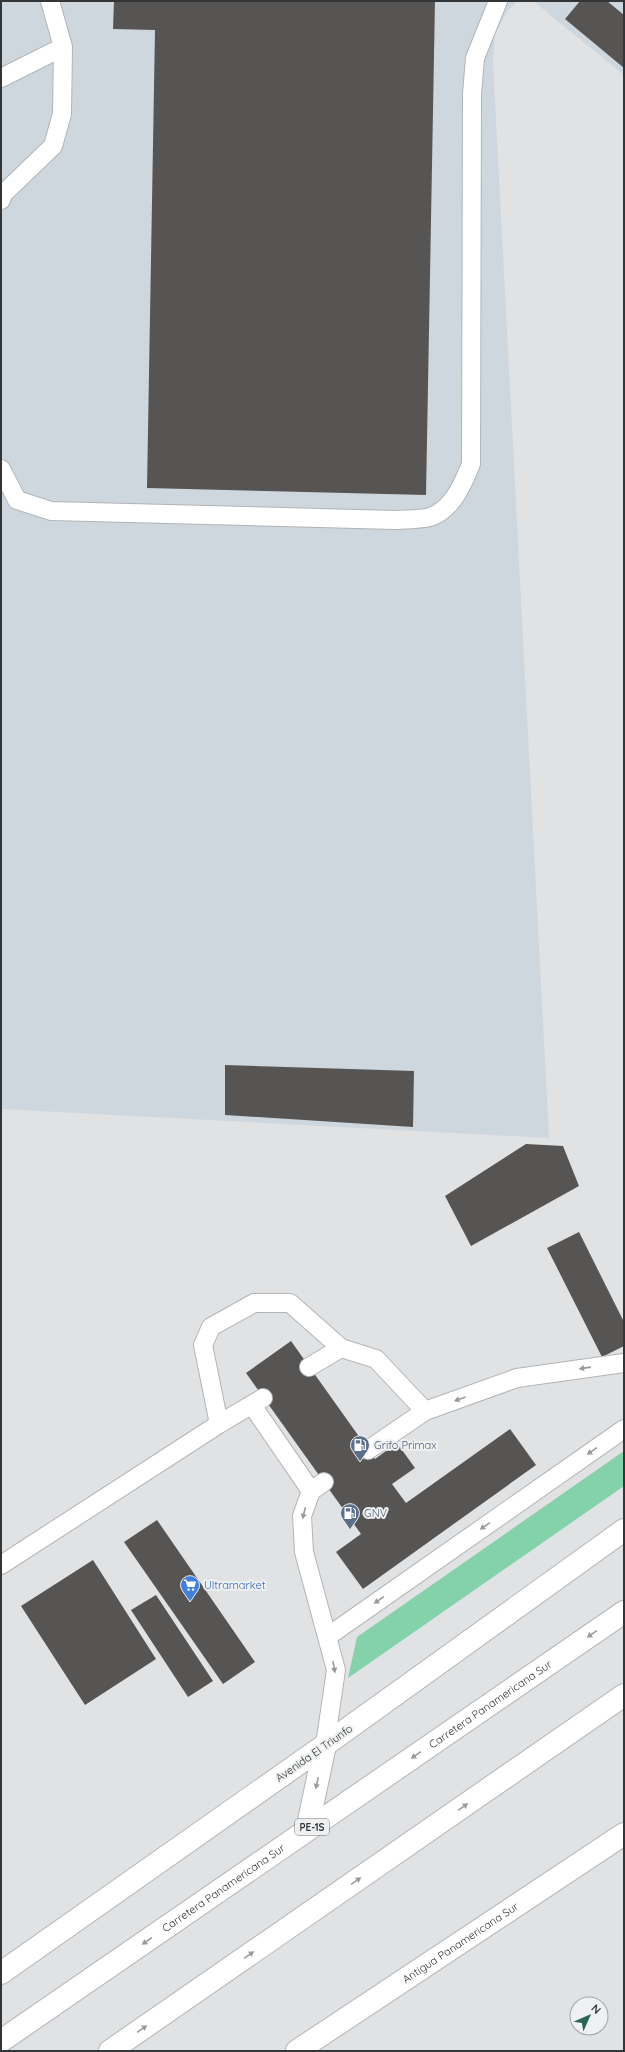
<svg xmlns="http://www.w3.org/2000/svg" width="625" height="2052" font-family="Quicksand,sans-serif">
<rect width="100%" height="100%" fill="#e1e2e4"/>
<path fill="#cfd7de" d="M1,1h517l-9,8 -14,24 -2,29 56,1076 -548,-29z
M533,1h91v74z"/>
<path fill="#83d2aa" d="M624,1451v35l-276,192 9,-41z"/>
<path fill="#575554" d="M114,1h321l-9,494 -279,-7 8,-458 -42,-1z
M580,1h27l17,14v53l-59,-49z
M225,1065l189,6 -1,56 -188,-12z
M526,1144l37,2 16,40 -108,60 -26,-50z
M579,1232l45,90v24l-22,11 -55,-109z
M291,1341l84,118 22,-16 18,25 -23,16 14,19 104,-74 26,36 -173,124 -27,-37 25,-18 -115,-161z
M157,1520l98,142 -32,22 -99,-142z
M93,1560l63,99 -71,46 -64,-99z
M156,1595l57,86 -25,16 -57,-87z"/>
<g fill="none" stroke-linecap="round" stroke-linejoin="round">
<defs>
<path id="lane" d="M1,78l62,-31
M1,200l2,-6 50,-48 9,-32 1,-67 -13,-46
M1,469l16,31 34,11 344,9c11,-1 25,0 35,-3 22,-7 33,-33 41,-53l1,-370 3,-36 23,-57
M309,1367l32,-19 35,11 49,52
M252,1405l59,86
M219,1424l-16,-79 8,-18 43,-24h36l51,45
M368,1450l57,-39 92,-33 107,-15
M324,1482l-13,9 -9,25 2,36 32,118 -11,75
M1,1565l218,-141 44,-26
M327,1637l297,-208"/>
<path id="street" d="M1,1973l324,-228"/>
<g id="secondary">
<path d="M325,1745l299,-215"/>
<path id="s1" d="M297,2051l327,-217"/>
</g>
<g id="highway">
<path d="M307,1830l18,-85"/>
<path id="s2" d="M1,2041l623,-429"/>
<path d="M110,2051l514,-356"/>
</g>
</defs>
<use href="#lane" stroke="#b2b4b6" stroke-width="20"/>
<use href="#street" stroke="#b2b4b6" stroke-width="24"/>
<use href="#secondary" stroke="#b2b4b6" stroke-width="24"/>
<use href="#highway" stroke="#b2b4b6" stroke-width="24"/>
<use href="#lane" stroke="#fff" stroke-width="18"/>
<use href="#street" stroke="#fff" stroke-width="22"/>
<use href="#secondary" stroke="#fff" stroke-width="22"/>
<use href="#highway" stroke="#fff" stroke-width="22"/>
</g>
<defs><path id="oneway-solid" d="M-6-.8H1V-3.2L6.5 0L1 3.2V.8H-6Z"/></defs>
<g fill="#9a9a9a">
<use href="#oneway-solid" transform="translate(585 1368) rotate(172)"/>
<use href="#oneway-solid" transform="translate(460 1399) rotate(160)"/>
<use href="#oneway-solid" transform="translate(592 1451) rotate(145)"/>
<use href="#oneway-solid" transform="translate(304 1513) rotate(104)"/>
<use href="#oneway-solid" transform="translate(485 1526) rotate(145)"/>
<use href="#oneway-solid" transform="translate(379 1600) rotate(145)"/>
<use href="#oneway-solid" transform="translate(592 1634) rotate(145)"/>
<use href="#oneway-solid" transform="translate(334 1667) rotate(80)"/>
<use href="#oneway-solid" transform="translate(416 1755) rotate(145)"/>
<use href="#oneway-solid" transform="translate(317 1783) rotate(102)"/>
<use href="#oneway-solid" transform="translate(463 1807) rotate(-35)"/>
<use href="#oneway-solid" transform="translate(356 1881) rotate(-35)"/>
<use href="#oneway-solid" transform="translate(147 1941) rotate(145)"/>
<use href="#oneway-solid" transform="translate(249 1955) rotate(-35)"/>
<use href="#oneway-solid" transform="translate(142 2029) rotate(-35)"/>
</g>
<defs>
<symbol id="fuel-pin" viewBox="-11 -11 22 30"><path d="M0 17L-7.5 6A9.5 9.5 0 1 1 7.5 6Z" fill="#5c6f8a" stroke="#eef0f1"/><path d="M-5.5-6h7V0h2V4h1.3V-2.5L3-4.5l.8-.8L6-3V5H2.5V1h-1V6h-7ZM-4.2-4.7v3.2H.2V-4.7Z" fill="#fff"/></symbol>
<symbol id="supermarket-pin" viewBox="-11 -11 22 30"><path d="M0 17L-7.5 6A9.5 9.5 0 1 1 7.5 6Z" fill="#3f7fe0" stroke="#eef0f1"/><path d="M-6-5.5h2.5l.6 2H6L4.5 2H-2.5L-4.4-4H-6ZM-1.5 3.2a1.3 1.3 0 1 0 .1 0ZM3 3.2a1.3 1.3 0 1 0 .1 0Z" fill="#fff"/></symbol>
</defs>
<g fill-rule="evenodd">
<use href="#fuel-pin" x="349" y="1434" width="22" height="30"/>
<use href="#fuel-pin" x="339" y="1502" width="22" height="30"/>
<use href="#supermarket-pin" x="179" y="1574" width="22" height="30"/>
</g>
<g text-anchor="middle" stroke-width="4" stroke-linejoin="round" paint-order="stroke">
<rect fill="#eef0f1" stroke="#6c6d6e" stroke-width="1" x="295" y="1819" width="34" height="16" rx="3"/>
<g font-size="10" font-weight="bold" fill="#343536">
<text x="312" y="1831">PE-1S</text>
</g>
<g font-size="11" fill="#4e5e75" stroke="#eef0f1" text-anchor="start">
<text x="374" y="1449">Grifo Primax</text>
<text x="364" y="1517">GNV</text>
</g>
<g font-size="11" fill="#366cbe" stroke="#eef0f1" text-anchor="start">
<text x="204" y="1589">Ultramarket</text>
</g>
<g font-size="11" fill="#343536" stroke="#eef0f1">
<text dy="4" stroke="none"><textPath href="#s2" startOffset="594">Carretera Panamericana Sur</textPath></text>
<text transform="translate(314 1753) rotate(-35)" y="4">Avenida El Triunfo</text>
<text dy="4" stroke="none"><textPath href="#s2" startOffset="270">Carretera Panamericana Sur</textPath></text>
<text dy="4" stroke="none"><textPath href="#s1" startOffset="196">Antigua Panamericana Sur</textPath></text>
</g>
</g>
<rect width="625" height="2052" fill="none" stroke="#343536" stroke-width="4"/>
<g transform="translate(589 2016) rotate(45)"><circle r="19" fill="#eef0f1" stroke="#a4a5a6"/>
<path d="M0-3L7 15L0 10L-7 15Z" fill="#276653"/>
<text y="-6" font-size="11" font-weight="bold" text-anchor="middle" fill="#343536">N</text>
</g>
</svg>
